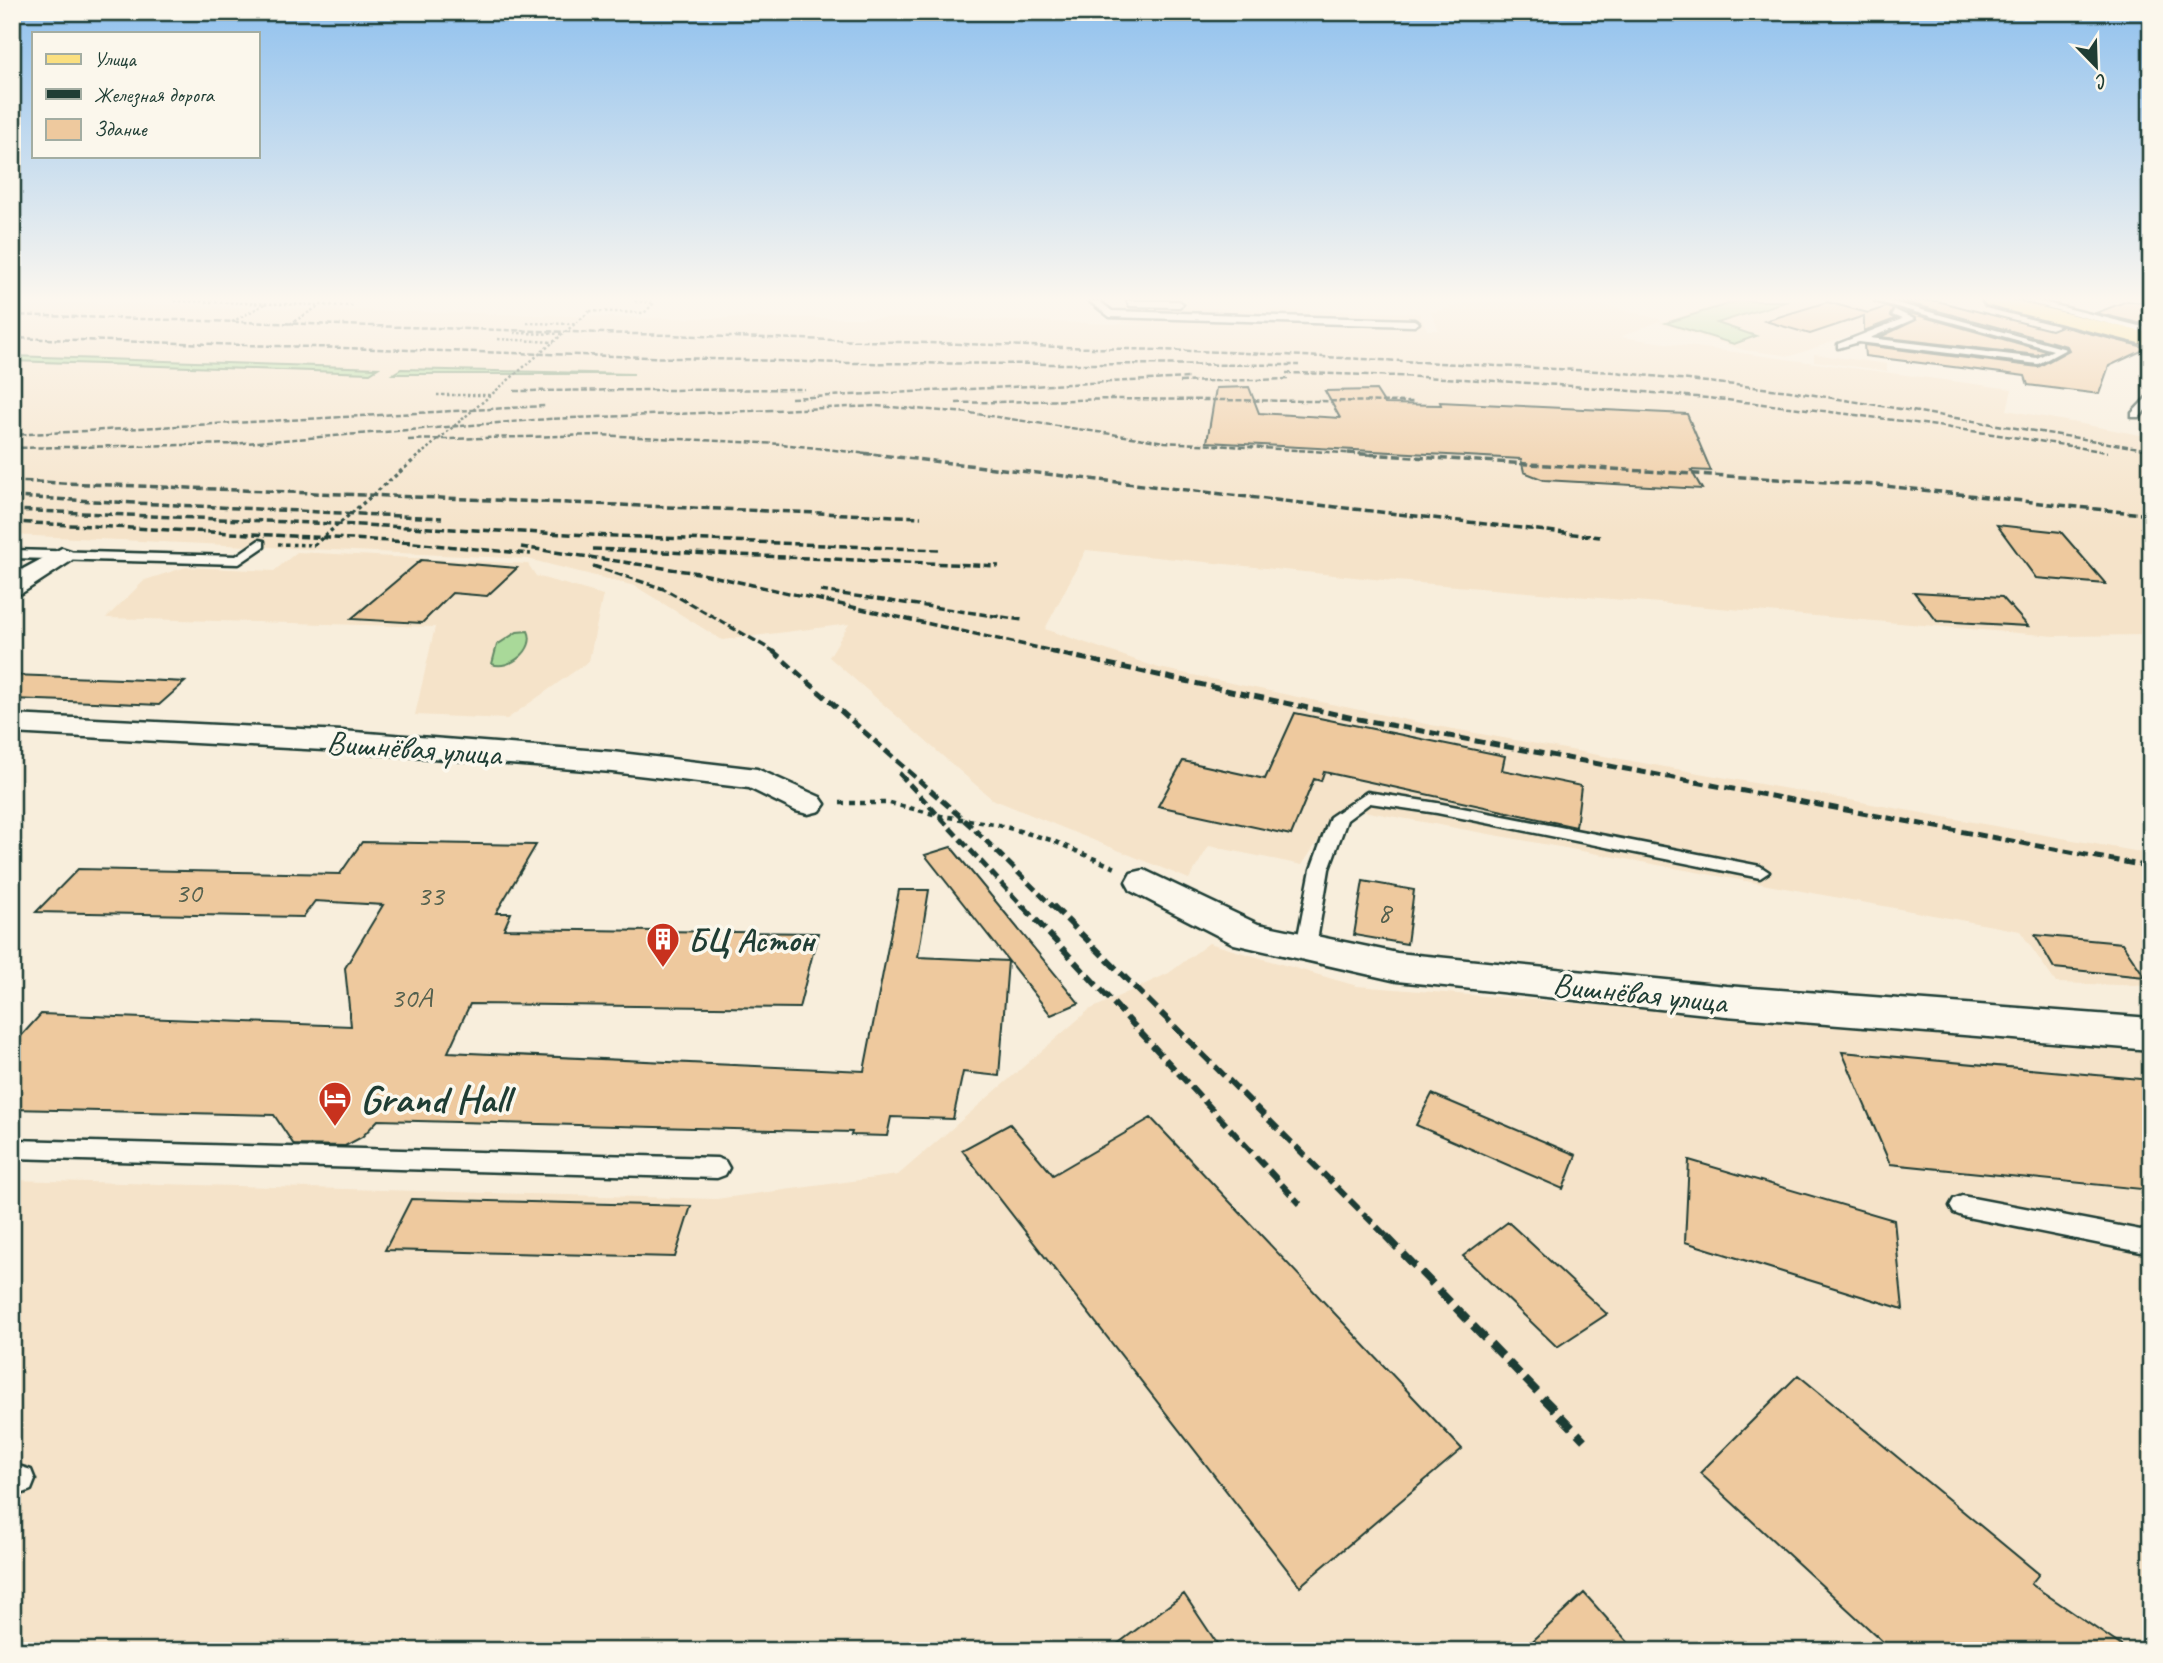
<svg xmlns="http://www.w3.org/2000/svg" width="2163" height="1663" font-family="Caveat,sans-serif">
<rect width="100%" height="100%" fill="#f8eedc"/>
<filter id="ink" filterUnits="userSpaceOnUse"><feTurbulence type="fractalNoise" baseFrequency=".0143" numOctaves="2"/><feDisplacementMap in="SourceGraphic" scale="14" xChannelSelector="R" yChannelSelector="G"/><feConvolveMatrix kernelMatrix="1 2 1 2 8 2 1 2 1" color-interpolation-filters="sRGB"/></filter>
<g filter="url(#ink)">
<path fill="#f5e3c9" d="M12,301l636,17h279l222,7 -27,-2 2,-17 295,7 8,17h12l-8,-17 43,-12h114l74,19 -42,17 392,52 -5,21 144,27v198l-96,1 -671,-56 -298,-30 -41,79 114,39 272,57 720,129v132l-95,-3 -36,-52 -679,-124 -39,58 -93,-19 -20,33 -197,-80 -163,-142 20,-33 -127,16 -87,-54 -107,-27 -516,-24z
M1729,301h111l62,17 -111,38 -47,-6 -86,-27z
M1814,354l73,10v7l-73,-10z
M297,552l231,12 8,12 67,19 -14,66 -82,58 -92,-4 20,-88 -329,-9 39,-38 41,-13 88,4z
M1209,943l148,43 794,63v602h-2139v-471l704,19 182,-24 191,-165 80,-37z"/>
<path fill="#a9d999" stroke="#648b66" stroke-width="2" d="M1738,301h50l-71,22 39,13 -22,8 -68,-21z
M12,356l366,12 -8,5 -358,-12z
M401,369l233,5h-241z
M528,631c9,18 -19,40 -36,33l5,-19 20,-13z"/>
<path fill="#eec99e" stroke="#1f3d34" stroke-width="2" d="M1901,301h36l114,29 10,-4 87,22 -39,18 -10,28 -71,-9 -3,-9 -160,-20 -1,-11 174,22 31,-17 -2,-4z
M2127,301l24,3v22l-55,-13z
M1827,302l41,11 18,-6 7,2 -3,7 5,3 -31,12v-15l-54,18 -45,-13z
M1906,312l140,39 -9,4 -157,-18 36,-17z
M1249,387l10,26 81,5 -15,-27 51,-1 9,14 56,1 -1,-3 247,12 24,57 -20,-1 11,19 -158,-9 -20,-8 -3,-13 -314,-17 9,-54z
M1997,525l64,7 45,52 -70,-6z
M421,560l96,8 -30,28 -35,-3 -30,30 -71,-4z
M1914,592l88,5 26,29 -91,-5z
M12,675l110,4 63,3 -26,23 -65,-3 -82,-3z
M1295,713l210,43 -3,14 79,16 -5,41 -252,-55 -3,9 -7,-2 -23,56 -133,-29 25,-45 82,18z
M362,842l174,3 -40,68h15l-7,16 314,4 -19,75 -329,-4 -22,48 416,19 35,-181h30l-11,67 90,4 -9,115 -36,-4 -10,47 -62,-2 -4,19 -36,-1 1,-3 -474,-12 -16,17 -17,9 -51,-1 -20,-30 -262,-6v-63l29,-32 310,12 -6,-58 38,-63 -68,-4 -12,16 -267,-5 42,-43 262,5z
M951,847l128,156 -28,12 -126,-160z
M1363,881l51,9 -7,54 -53,-9z
M2035,935l87,8 23,34 -91,-9z
M1842,1052l309,28v110l-261,-26z
M1432,1094l144,61 -13,34 -147,-64z
M1151,1118l311,331 -162,137 -338,-436 48,-26 43,51z
M1689,1160l205,60 9,89 -218,-67z
M411,1199l280,7 -16,51 -290,-7z
M1508,1222l99,92 -50,33 -94,-91z
M1798,1375l241,199 -8,10 98,67h-236l-193,-178z
M1584,1593l52,58h-114z
M1184,1594l38,57h-114z"/>
<g fill="none" stroke-linecap="round" stroke-linejoin="round">
<defs>
<path id="service" d="M1089,301h10l13,10 302,9 5,3 -5,3 -304,-9z
M1127,301h52l4,3 -4,3 -49,-1z
M1875,301h14l177,48 -28,15 -179,-22 -21,6v-4l64,-25 -10,-4 3,-5 19,9 -44,19 167,20 16,-8z
M2023,301h15l113,28v6z
M2151,393v10l-11,14h-8v-4z
M259,540l5,1v6l-25,17 -227,-6v-8l224,6z
M1367,792l70,11 323,63 9,6 -9,6 -323,-65 -67,-10 -23,17 -18,49 -13,78 -3,5h-14l-3,-5 15,-78 19,-52z
M12,1140l705,18 8,3 4,7 -4,7 -8,3 -705,-20z
M1962,1196l189,36v22l-189,-38 -8,-3 -4,-7 4,-7z
M12,1464l19,6 4,10 -4,10 -10,4 -9,-2z"/>
<path id="minor" d="M62,548l9,3 4,5 -4,5 -49,32 -10,2v-20z
M12,715l330,16 270,21 145,17 63,28 5,7 -5,7 -12,3 -12,-3 -47,-23 -137,-16 -270,-21 -330,-18z
M1144,870l114,54 139,29 329,33 425,32v32l-425,-34 -329,-35 -163,-37 -103,-53 -5,-9 5,-9z"/>
<path id="primary" d="M1983,301h34l134,33v12l-165,-41z"/>
</defs>
<use href="#service" stroke="#1f3d34" stroke-width="5"/>
<use href="#minor" stroke="#1f3d34" stroke-width="5"/>
<use href="#primary" stroke="#1f3d34" stroke-width="6"/>
<path stroke="#1f3d34" stroke-width="2.5" stroke-dasharray="2.5 2.5" stroke-linecap="butt" d="M175,301l180,5
M590,311l54,2 10,-10 -21,-2
M232,322l33,-18
M527,323l48,1
M290,324l29,-18
M514,333l49,1
M498,339l56,3
M437,395h54"/>
<path stroke="#1f3d34" stroke-width="3.5" stroke-dasharray="3.5 3.5" stroke-linecap="butt" d="M278,544l36,1"/>
<path stroke="#1f3d34" stroke-width="4.5" stroke-dasharray="5 5" stroke-linecap="butt" d="M840,803h50l51,13 54,8 56,16 67,29"/>
<use href="#service" fill="#fbf7ec" fill-rule="evenodd"/>
<use href="#minor" fill="#fbf7ec" fill-rule="evenodd"/>
<use href="#primary" fill="#fbe080" fill-rule="evenodd"/>
<path stroke="#1f3d34" stroke-width="2.5" stroke-dasharray="6 2.5" stroke-linecap="butt" d="M12,315l1214,37 389,20 175,19 361,59
M12,338l833,25 454,2
M1286,373c277,4 548,34 821,79
M1180,382l108,-3
M514,391l290,-2
M791,398l398,-20
M956,403l157,-4 300,3
M12,435l533,-29
M408,440l191,-5 183,9 95,11
M232,444l316,-25 328,-13 94,7 195,29 212,13
M12,448l228,-4"/>
<path stroke="#1f3d34" stroke-width="3.5" stroke-dasharray="8 3.5" stroke-linecap="butt" d="M862,453l738,84
M1348,453l528,32 275,30
M12,481l909,36
M12,497l430,21
M12,510l927,40
M12,522l399,20
M402,542l129,12
M521,547l177,26 359,79
M593,549l406,17
M593,566l71,23 111,63
M820,591l203,29"/>
<path stroke="#1f3d34" stroke-width="5" stroke-dasharray="10 5" stroke-linecap="butt" d="M773,651l200,177 81,80
M1049,651l309,68 793,148
M899,773l125,135"/>
<path stroke="#1f3d34" stroke-width="6" stroke-dasharray="13 6" stroke-linecap="butt" d="M1023,906l277,298
M1053,906l335,332"/>
<path stroke="#1f3d34" stroke-width="8" stroke-dasharray="17 8" stroke-linecap="butt" d="M1386,1236l198,204"/>
<path stroke="#1f3d34" stroke-width="2.5" stroke-dasharray="2.5 2.5" stroke-linecap="butt" d="M420,455l170,-144"/>
<path stroke="#1f3d34" stroke-width="3.5" stroke-dasharray="3.5 3.5" stroke-linecap="butt" d="M314,545l108,-92"/>
</g>
</g>
<linearGradient id="sky" x2="0" y2="1"><stop stop-color="#90c1ee"/><stop offset="0.56" stop-color="#fcf7ef"/><stop offset="1" stop-color="#fcf7ef" stop-opacity="0"/></linearGradient>
<rect width="2163" height="534" fill="url(#sky)"/>
<defs>
<symbol id="building-pin" viewBox="-11 -11 22 30"><path d="M0 17L-7.5 6A9.5 9.5 0 1 1 7.5 6Z" fill="#c8321e" stroke="#fbf7ec"/><path d="M-4-6H4V6H1V3H-1V6H-4ZM-2.5-4.3h1.7v1.8h-1.7ZM.8-4.3h1.7v1.8H.8ZM-2.5-1h1.7V.8h-1.7ZM.8-1h1.7V.8H.8Z" fill="#fff"/></symbol>
<symbol id="hotel-pin" viewBox="-11 -11 22 30"><path d="M0 17L-7.5 6A9.5 9.5 0 1 1 7.5 6Z" fill="#c8321e" stroke="#fbf7ec"/><path d="M-6-4.5h1.5V1H6V5H4.5V3h-9V5H-6ZM-4 0a1.8 1.8 0 1 1 3.6 0ZM.5 0V-2.5h3Q6-2.5 6 0Z" fill="#fff"/></symbol>
</defs>
<g fill-rule="evenodd">
<use href="#building-pin" x="644" y="920" width="38" height="52"/>
<use href="#hotel-pin" x="316" y="1079" width="38" height="52"/>
</g>
<g text-anchor="middle" stroke-width="7" stroke-linejoin="round" paint-order="stroke">
<g font-size="30" fill="#53604e">
<text x="188" y="902">30</text>
<text x="430" y="905">33</text>
<text x="1384" y="922">8</text>
<text x="411" y="1007">30А</text>
</g>
<g font-size="33" fill="#1f3d34" stroke="#fbf7ec">
<text transform="translate(414 747) rotate(4)" y="12">Вишнёвая улица</text>
<text transform="translate(1640 992) rotate(6)" y="12">Вишнёвая улица</text>
</g>
<g font-size="33" font-weight="bold" fill="#1f3d34" stroke="#fbf7ec" text-anchor="start">
<text x="688" y="951">БЦ Астон</text>
</g>
<g font-size="40" font-weight="bold" fill="#1f3d34" stroke="#fbf7ec" text-anchor="start">
<text x="360" y="1112">Grand Hall</text>
</g>
</g>
<rect width="2163" height="1663" fill="none" stroke="#fbf7ec" stroke-width="42"/>
<rect x="21" y="21" width="2121" height="1621" fill="none" stroke="#1f3d34" stroke-width="2.5" filter="url(#ink)"/>
<rect x="32" y="32" width="228" height="126" fill="#fbf7ec" stroke="#a3ada2" stroke-width="2"/>
<rect x="46" y="54" width="35" height="10" fill="#fbe080" stroke="#a3ada2" stroke-width="2"/>
<text x="94" y="66" font-size="21" fill="#1f3d34">Улица</text>
<rect x="46" y="89" width="35" height="10" fill="#1f3d34" stroke="#a3ada2" stroke-width="2"/>
<text x="94" y="102" font-size="21" fill="#1f3d34">Железная дорога</text>
<rect x="46" y="119" width="35" height="21" fill="#eec99e" stroke="#a3ada2" stroke-width="2"/>
<text x="94" y="136" font-size="21" fill="#1f3d34">Здание</text>
<g transform="translate(2096 66) rotate(157)" stroke="#fbf7ec" stroke-width="5" paint-order="stroke">
<path d="M0-5L12 26L0 18L-12 26Z" fill="#1f3d34"/>
<text y="-10" font-size="19" font-weight="bold" text-anchor="middle" fill="#1f3d34">С</text>
</g>
</svg>
